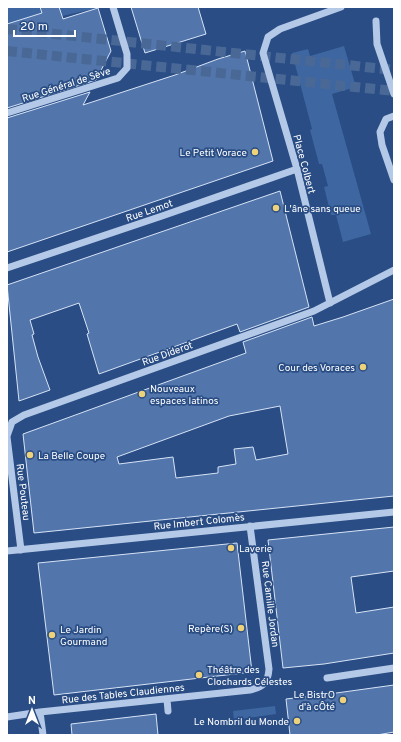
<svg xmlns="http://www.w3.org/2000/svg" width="401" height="742" font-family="Overpass,sans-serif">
<rect width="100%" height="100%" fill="#294d84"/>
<path fill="#3e66a0" d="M7,7h33l2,6 -35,11z
M59,7h39v1l-36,8z
M344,46l12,41 -24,7 39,140 -28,8 -7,-27h-5l-7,-28 4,-1 -6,-22h-3l-9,-34 2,-1 -20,-76 16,-4 2,7z
M275,706l1,8 -42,6 -1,-9z"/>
<path fill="#5276ab" stroke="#d7e3f6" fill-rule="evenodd" d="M40,7h19l4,12 35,-11 13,43 -15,29 -89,28v-84l35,-11z
M131,7h67l8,27 -61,19z
M245,51l28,110 -266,91v-134l83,-26 -7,13 92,-30 43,-16z
M280,191l29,116 -69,25 -3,-8 -138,50 -12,-40 2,-1 -10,-30 -49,17 4,14 -2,1 6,22 12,33 -31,11 -12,-116z
M394,299v197l-360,37 -11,-99 223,-81 -3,-11 69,-25 2,9 29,-9zM280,406l8,48 -32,6 -3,-13 -19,2 2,15 -18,3v6l-42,5 -3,-21 -54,7 -2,-7 112,-41z
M394,527v44l-43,6 5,36 38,-6v46l-70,11 -41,4 -15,-128z
M237,543l15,129 -198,23 -16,-132z
M394,685v47l-17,3h-87l-4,-36 43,-5z
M156,714l2,21h-86l-1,-11z"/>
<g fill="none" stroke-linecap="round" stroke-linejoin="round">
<path stroke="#496896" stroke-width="10" stroke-dasharray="10 5" stroke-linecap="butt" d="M7,29l387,41
M7,51l387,40"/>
<path stroke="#b4c8e7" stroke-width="7" d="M376,21l1,23 17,50
M7,113l111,-35 9,-10v-14l-14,-47
M394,116l-8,3 -6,13 2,13 12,35
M7,268l155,-52 135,-47
M330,303l-33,-134 -34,-116 5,-16 12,-8 61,-22
M7,436l5,-14 12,-7 290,-104 80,-41
M7,437l14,113
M7,551l387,-39
M327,678l67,-10
M167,699l1,12
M40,712l3,23
M7,717l33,-5 210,-22c13,-3 18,-7 19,-21l-19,-143"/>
</g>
<g fill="#edd27b" stroke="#294d84" stroke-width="1.5">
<circle cx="255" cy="152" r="4"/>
<circle cx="276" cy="208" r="4"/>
<circle cx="363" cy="367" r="4"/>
<circle cx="142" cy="394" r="4"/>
<circle cx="30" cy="455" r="4"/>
<circle cx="231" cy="548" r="4"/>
<circle cx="241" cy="628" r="4"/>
<circle cx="52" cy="635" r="4"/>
<circle cx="199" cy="675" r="4"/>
<circle cx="343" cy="700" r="4"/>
<circle cx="297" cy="721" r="4"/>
</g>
<g text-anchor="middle" stroke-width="3.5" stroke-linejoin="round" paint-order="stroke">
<g font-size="10" fill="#fff" stroke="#294d84">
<text transform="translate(66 84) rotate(-18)" y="4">Rue Général de Sève</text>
<text transform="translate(305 164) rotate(75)" y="4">Place Colbert</text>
<text transform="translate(149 210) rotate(-19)" y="4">Rue Lemot</text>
<text transform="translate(167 353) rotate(-20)" y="4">Rue Diderot</text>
<text transform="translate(24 492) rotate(83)" y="4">Rue Pouteau</text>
<text transform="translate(199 521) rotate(-6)" y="4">Rue Imbert Colomès</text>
<text transform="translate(271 604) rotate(83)" y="4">Rue Camille Jordan</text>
<text transform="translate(123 693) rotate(-6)" y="4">Rue des Tables Claudiennes</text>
</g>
<g font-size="10" fill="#fff" stroke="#294d84" text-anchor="start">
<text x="247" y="156" text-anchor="end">Le Petit Vorace</text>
<text x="284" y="212">L'âne sans queue</text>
<text x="355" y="371" text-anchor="end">Cour des Voraces</text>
<text x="150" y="392">Nouveaux<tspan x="150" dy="12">espaces latinos</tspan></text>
<text x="38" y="459">La Belle Coupe</text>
<text x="239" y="552">Laverie</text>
<text x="233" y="632" text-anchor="end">Repère(S)</text>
<text x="60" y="633">Le Jardin<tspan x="60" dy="12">Gourmand</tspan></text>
<text x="207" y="673">Théâtre des<tspan x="207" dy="12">Clochards Célestes</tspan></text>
<text x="335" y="698" text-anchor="end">Le BistrO<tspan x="335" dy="12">d'à cÔté</tspan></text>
<text x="289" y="725" text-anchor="end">Le Nombril du Monde</text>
</g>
</g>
<rect width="401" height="742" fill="none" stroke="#ffffff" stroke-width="16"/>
<g transform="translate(32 710)" stroke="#294d84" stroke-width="3" paint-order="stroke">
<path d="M0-3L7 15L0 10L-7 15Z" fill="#ffffff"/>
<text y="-6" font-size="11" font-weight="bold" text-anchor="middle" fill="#ffffff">N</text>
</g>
<path d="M14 30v6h61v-6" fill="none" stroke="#ffffff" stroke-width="2"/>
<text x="20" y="30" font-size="12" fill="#ffffff" stroke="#294d84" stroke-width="3" paint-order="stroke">20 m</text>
</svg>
